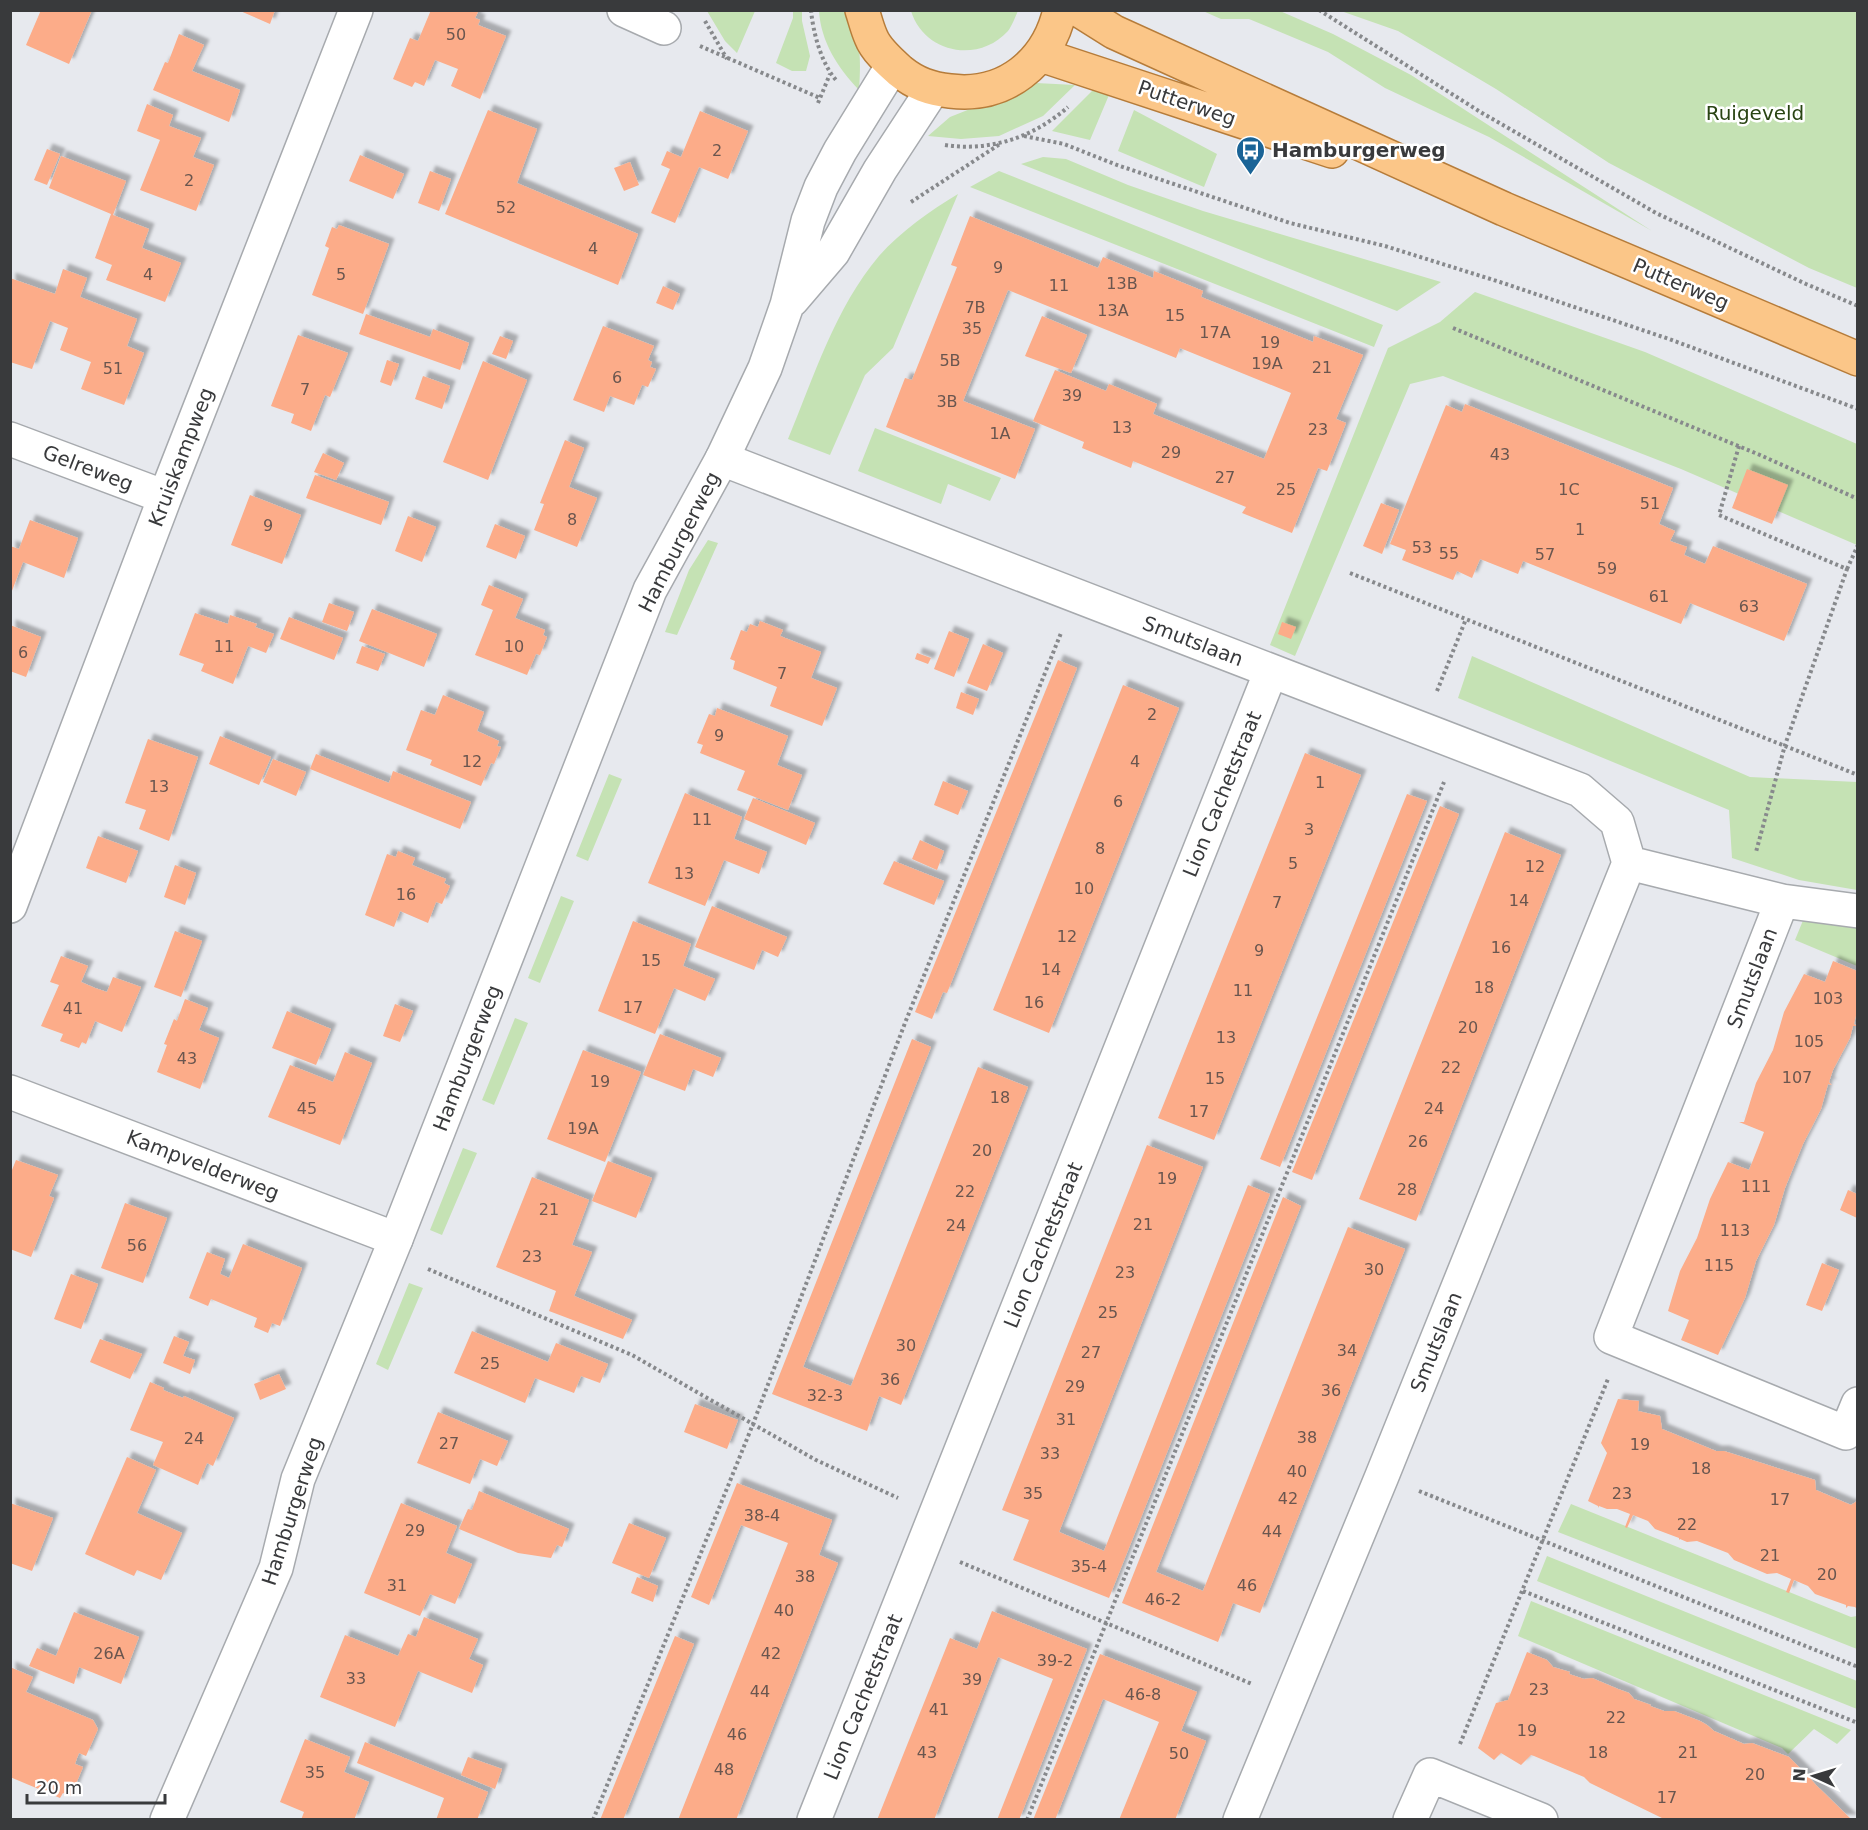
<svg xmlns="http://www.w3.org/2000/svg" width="1868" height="1830" font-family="'DejaVu Sans',sans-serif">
<defs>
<filter id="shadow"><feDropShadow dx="5.5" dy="-5.5" stdDeviation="1.5" flood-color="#0004"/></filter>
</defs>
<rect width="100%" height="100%" fill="#e7e9ee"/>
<path fill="#c5e2b4" d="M707,11h48l-18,42 -12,-12z
M793,11h9v10l8,35 -4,15h-14l-16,-8 17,-45z
M819,11h29c13,28 13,48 11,79 -21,-22 -38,-48 -40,-79z
M911,11v-1l107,1c-3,6 -6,15 -10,20 -30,33 -84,22 -97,-20z
M1203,11h77l53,23 78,41 241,156 -163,-94 -104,-49 -57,-36 -79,-33h-28z
M1341,11h516v277l-48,-20 -200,-105 -113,-74 -98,-58z
M1036,83l39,2 -32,31 -44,20 -38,3 -33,-3 22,-19z
M1094,89l15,6 -19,45 -38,-9z
M1134,110l83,44 -13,33 -86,-36z
M1043,157l23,2 62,26 75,26 238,71 -44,29 -376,-147z
M999,171l384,154 -9,22 -404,-160z
M958,194l-65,154 -28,27 -35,80 -42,-16c26,-62 47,-131 91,-183 22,-25 51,-45 79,-62z
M1475,292l170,60 212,92v101l-176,-76 -238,-93 -33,8 -115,272 -25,-11 118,-297 52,-26z
M875,428l126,50 -11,23 -42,-17 -7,20 -83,-33z
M708,540l10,3 -41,92 -12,-3 24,-62z
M1472,656l278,121 107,5v108l-58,-10 -67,-22 -3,-48 -271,-112z
M609,774l13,5 -34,82 -12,-5z
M561,896l13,5 -34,82 -12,-5z
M1804,918l53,9v39l-62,-26z
M515,1018l13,5 -34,82 -12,-5z
M463,1148l14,5 -35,82 -12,-5z
M409,1283l14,5 -35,82 -12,-6z
M1571,1504l280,113 6,-1v33l-299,-117z
M1547,1556l310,125v28l-320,-128z
M1531,1601l320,129 -14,14 -23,-15 -26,25 -6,-6 -264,-112z"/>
<path fill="#fcac89" filter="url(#shadow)" d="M41,10h51l-23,54 -43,-19z
M238,10h37l-5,14z
M431,10h43l4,2 -3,6 5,2 -2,5 28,11 -26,63 -29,-13 7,-17 -23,-9 -11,26 -9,-4 -3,5 -19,-8 17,-41 8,3z
M179,34l25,11 -12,26 48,19 -11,32 -76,-32 12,-28 3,1z
M147,104l26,11 -4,11 32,12 -8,19 21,8 -18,46 -56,-21 20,-50 -23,-9z
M488,110l49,19 -20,54 121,51 -20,51 -173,-71z
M700,111l48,20 -20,48 -29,-12 -24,56 -24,-10 19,-44 -9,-4 6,-14 14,6z
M47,149l13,5 -13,31 -13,-5z
M360,155l44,19 -11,25 -44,-18z
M61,156l65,25 -13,34 36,14 -7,19 39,15 -16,39 -59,-22 6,-15 -17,-7 16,-44 -62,-26z
M630,162l9,23 -15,6 -10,-23z
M430,171l21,8 -12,32 -21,-8z
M970,216l128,52 5,-11 50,21 1,-7 49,20 -2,6 112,45 1,-6 49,19 -27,64 10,4 -19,48 -9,-3 -26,65 -50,-20 4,-6 -113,-46 -2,7 -49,-20 2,-6 -51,-21 22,-51 51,21 3,-7 48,20 -4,10 111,45 27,-66 -111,-45 -4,10 -168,-68 -45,111 72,28 -20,50 -129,-52 19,-49 7,2 45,-113 -6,-2z
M339,225l50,19 -26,70 -51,-19 17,-47 -4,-2 7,-19 5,2z
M63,269l24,9 -7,19 57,22 -10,27 17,7 -20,52 -43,-16 10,-27 -31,-12 8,-22 -18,-7 -18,48 -22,-7v-84l45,16z
M663,286l17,8 -7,16 -17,-7z
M366,314l64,23 3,-8 36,14 -9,27 -101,-36z
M1042,316l45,19 -16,38 -46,-17z
M603,326l51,20 -6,14 4,2 -2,5 6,2 -8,18 -6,-2 -8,20 -24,-9 -6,16 -31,-12z
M298,335l50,18 -18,44 -5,-2 -14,36 -20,-8 3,-9 -23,-8z
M500,336l13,5 -7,18 -14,-5z
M387,360l12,4 -8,22 -11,-4z
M483,361l44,19 -39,100 -45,-18z
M423,376l27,10 -8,23 -27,-10z
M1465,404l208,84 -14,36 16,7 -5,10 17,6 -3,8 21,9 8,-18 94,38 -23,57 -94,-38 -9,21 -158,-63 -5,13 -38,-15 -8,19 -15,-7 -4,9 -51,-20 4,-10 -16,-6 56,-139 16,7z
M565,440l19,8 -15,39 28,11 -20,49 -43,-17 10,-26 -4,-1z
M323,453l21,10 -8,17 -22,-8z
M1747,469l41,16 -16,39 -40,-16z
M315,475l74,27 -8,23 -75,-27z
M250,495l51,20 -19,49 -51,-19z
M1381,503l18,7 -17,44 -19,-8z
M408,516l28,11 -14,35 -27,-11z
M30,520l48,18 -14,40 -41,-16 -13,34v-50l9,3z
M495,524l30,12 -9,23 -30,-12z
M489,585l34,14 -8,19 30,12 -2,5 4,2 -7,18 -4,-1 -9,21 -52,-20 18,-45 -12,-5z
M329,603l25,9 -7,19 -25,-9z
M372,609l65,25 -13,33 -65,-26z
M195,613l33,11 2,-9 27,9 -2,3 19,7 -8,19 -18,-7 -15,38 -32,-13 3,-7 -25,-9z
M289,617l54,21 -9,22 -54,-21z
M760,621l23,9 -3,6 41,16 -10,26 26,10 -15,38 -52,-20 7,-19 -44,-18 2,-8 -5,-2 11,-29 6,2 3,-8 8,3z
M1282,622l14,5 -5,12 -13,-5z
M10,625l31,12 -15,40 -16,-6z
M949,631l20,8 -15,38 -20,-8z
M983,644l20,9 -16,38 -20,-8z
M362,646l23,8 -7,17 -22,-8z
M917,653l14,5 -3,6 -13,-5z
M1058,660l19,8 -130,325 -4,-1 -11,27 -17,-7z
M1123,685l56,23 -130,325 -56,-23z
M961,692l18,7 -6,16 -17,-7z
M443,695l41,17 -7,19 22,10 -2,5 4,1 -7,17 -3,-1 -10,23 -51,-21 2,-5 -26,-10 15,-40 14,5z
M717,708l71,28 -11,29 25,10 -14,35 -51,-20 8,-19 -45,-18 3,-8 -6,-2 12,-29 6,2z
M220,736l51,21 -12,28 -50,-21z
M148,739l50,18 -29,84 -30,-12 7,-19 -21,-7z
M1305,753l56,22 -147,365 -56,-22z
M316,754l73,29 4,-12 78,31 -11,27 -150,-60z
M273,759l33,13 -10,24 -33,-14z
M943,781l25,10 -10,24 -24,-10z
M685,793l57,24 -8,22 33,13 -8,22 -35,-14 -19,46 -57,-23z
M1407,794l20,7 -147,366 -20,-8z
M753,798l62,25 -9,22 -62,-26z
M1440,806l19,8 -147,366 -20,-8z
M1505,832l56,23 -145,366 -57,-22z
M98,836l40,15 -12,32 -40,-15z
M920,840l24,11 -7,19 -25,-11z
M398,851l17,7 -3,7 34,14 -2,4 6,3 -8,18 -6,-2 -8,21 -28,-12 -6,16 -29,-12 22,-61 9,3z
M894,861l50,20 -10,24 -51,-21z
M175,865l21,8 -11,32 -21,-8z
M712,906l75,31 -9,20 -16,-7 -8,20 -59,-23z
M633,921l58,23 -8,22 32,13 -10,22 -31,-13 -19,46 -57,-23z
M175,931l27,10 -21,56 -27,-10z
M61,956l27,10 -7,16 14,6 12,4 6,-15 28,10 -19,45 -27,-11 -9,23 -4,-2 -3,6 -19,-7 3,-7 -22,-8 18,-41 -9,-3z
M1833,961l24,10v40l-3,13 3,2h-4l-3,12 -17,32 -4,12 3,3 -4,-1 -7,25 -18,35 -18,44 -11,37 -18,36 -11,37 -27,57 -37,-15 8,-20 -21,-9 12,-40 17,-33 13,-39 18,-37 21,8 8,-20 7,-18 -25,-10h5l12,-39 17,-33 11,-38 20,-38 21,8z
M185,999l23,9 -9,22 20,8 -19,51 -43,-17 10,-27 -3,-1 10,-25 3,2z
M395,1004l18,7 -13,31 -17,-6z
M287,1011l44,18 -15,36 -44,-17z
M660,1034l61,24 -8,19 -20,-8 -8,22 -42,-16z
M912,1039l19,8 -128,320 48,19 127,-319 50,20 -127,318 -22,-9 -12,35 -95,-37z
M583,1050l58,22 -36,90 -58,-23z
M345,1052l27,11 -32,82 -72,-28 22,-52 43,17z
M1147,1145l56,22 -144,365 45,19 144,-366 22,9 -161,404 -96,-38 16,-40 -27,-10z
M16,1160l42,15 -9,21 5,2 -23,59 -21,-8v-74z
M608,1161l44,17 -16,40 -44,-17z
M532,1177l57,23 -17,45 20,7 -18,44 58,24 -9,19 -74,-28 7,-20 -60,-24z
M1848,1190l9,4v24l-17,-8z
M1283,1197l18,9 -145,366 47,19 145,-364 57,22 -145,364 -27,-10 -15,39 -96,-39z
M125,1203l42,15 -24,65 -42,-15z
M243,1244l59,24 -22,58 -8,-3 -4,10 -14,-6 3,-9 -46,-19 -3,7 -19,-8 18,-46 18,7 -5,15 9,4z
M1822,1263l17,7 -17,41 -16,-6z
M71,1274l27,10 -17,45 -27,-10z
M472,1331l76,31 8,-19 52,21 -8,19 -19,-7 -7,17 -39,-15 -10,25 -71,-30z
M174,1336l15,6 -6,14 12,4 -5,14 -27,-11z
M100,1339l42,15 -12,25 -40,-17z
M279,1374l7,15 -26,11 -6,-16z
M150,1382l14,6 -1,2 20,8 1,-2 50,22 -21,48 -6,-3 -9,22 -45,-20 10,-23 -33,-12z
M1618,1399l21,2 -1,10 22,5 2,13 54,22h8l91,29 1,10 35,15 6,-4v108l-2,-2 -7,-1 -2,2v-3l-31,-11 -7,-8 -14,-6 -5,13 -3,-1 5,-13 -14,-6 -10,1 -33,-14 -6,-7 -31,-12 -10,1 -7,-3 -1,1v-2l-24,-9 -7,-8 -15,-6 -6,13 -2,-1 5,-13 -13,-5h-10l-8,-3 -1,2v-2l-10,-5 19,-48 -6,-10z
M695,1404l43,16 -11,29 -43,-17z
M438,1412l70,29 -11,25 -17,-7 -10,25 -53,-21z
M127,1457l29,13 -19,43 45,20 -21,47 -24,-10 -3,6 -49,-22z
M737,1483l95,37 -13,35 19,8 -102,257h-58l110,-277 -47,-18 -32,80 -18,-8z
M479,1491l90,38 -7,18 -5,-2 -6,13 -33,-5 -59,-24 9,-20 4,1z
M10,1503l43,15 -21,53 -22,-8z
M401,1503l56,23 -11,27 26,11 -17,40 -25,-10 -10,22 -56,-23z
M629,1523l37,15 -17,40 -37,-15z
M637,1577l21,9 -5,16 -22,-9z
M992,1611l95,38 -68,171h-22l56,-141 -55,-22 -64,163h-57l73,-182 27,11z
M74,1612l65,25 -18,47 -42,-17 -5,17 -45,-18 8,-18 19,8z
M424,1617l54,22 -9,20 14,6 -11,28 -54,-22 -23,56 -75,-30 25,-62 53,21 10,-22 8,3z
M675,1636l19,8 -71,176h-23z
M1527,1652l20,8 6,7 17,5 -1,2 15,5 8,-1 26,11 11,4 5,6 17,6 -1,1 14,5h10l26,10 7,4 7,6 30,13 8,-1 37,14 18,18 1,-2v3l8,9 36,35h-186l-76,-37 -6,-6 -50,-21 -3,-1 -10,10 -20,-12 -7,7 -16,-12 18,-45 12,-3z
M1100,1654l97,38 -16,39 25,10 -31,79h-56l40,-98 -56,-23 -48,121h-22z
M10,1667l23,10 -7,15 67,28 5,9 -12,27 -7,-3 -2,5 -2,6 8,3 -12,29 -8,-3 -3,5 -50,-21z
M305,1739l45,18 -6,15 25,10 -15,38h-53l3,-8 -24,-10z
M365,1742l123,50 -11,28h-41l8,-22 -87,-35z
M468,1757l34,12 -7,20 -34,-14z"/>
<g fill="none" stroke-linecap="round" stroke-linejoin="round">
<defs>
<path id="minor" d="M624,10l40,18
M10,439l155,58
M722,459l858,331 37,32 12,41 -247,613 -142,344
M1629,863l153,38 -171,436 235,96 12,-29
M1782,901l76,10
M10,906l155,-409 191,-487
M10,1092l386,147
M814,1820l457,-1149
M1410,1820l20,-45 111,45"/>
<path id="tertiary" d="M792,300l41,-48 47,-82 53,-81
M167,1820l109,-252 22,-89 98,-240 254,-649 72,-131 43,-91 22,-63 21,-84 13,-34 19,-36 53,-86"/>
<path id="primary" d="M862,10c3,9 5,18 9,27 5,13 19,25 29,34 16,13 31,18 50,20 55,7 98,-28 110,-81
M1079,10l35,22 390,177 354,150
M1041,55l291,96"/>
</defs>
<use href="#minor" stroke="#a7aaae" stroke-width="36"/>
<use href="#tertiary" stroke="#a7aaae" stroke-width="36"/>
<use href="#primary" stroke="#b67c3a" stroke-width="36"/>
<path stroke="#87898c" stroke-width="4" stroke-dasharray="3 3" stroke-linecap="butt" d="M811,10c2,22 10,53 25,70
M1319,10l163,103 174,100 150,71 52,22
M705,21l22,38
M700,46l120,52
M818,103l12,-29
M1024,136l40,8 53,21 173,58 95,23 115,36 169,57 189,70
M945,145c45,7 89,-8 123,-38
M911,202l89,-58
M1453,328l307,127 98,44
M1739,446l-20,69 128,54 -62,176 -29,107
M1847,569l11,-24
M1350,573l508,202
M1437,691l29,-72
M428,1269l204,86 184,105 82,38
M1419,1491l439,176
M960,1562l292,122
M1523,1591l335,132
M1460,1744l148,-365
M593,1820l160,-396 152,-401 156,-390
M1027,1820l417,-1038"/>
<use href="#minor" stroke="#fff" stroke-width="33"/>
<use href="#tertiary" stroke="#fff" stroke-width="33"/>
<use href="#primary" stroke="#fbc688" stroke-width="33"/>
</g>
<defs>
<symbol id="bus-pin" viewBox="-11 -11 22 30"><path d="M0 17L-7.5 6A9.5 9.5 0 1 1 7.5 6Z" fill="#1a6497" stroke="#fff"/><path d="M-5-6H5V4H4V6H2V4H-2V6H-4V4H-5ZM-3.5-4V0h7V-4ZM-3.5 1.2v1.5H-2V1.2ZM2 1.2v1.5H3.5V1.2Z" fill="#fff"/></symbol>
</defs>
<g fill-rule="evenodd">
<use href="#bus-pin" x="1234" y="134" width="33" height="45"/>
</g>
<g text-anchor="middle" stroke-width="5" stroke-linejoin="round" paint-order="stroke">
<g font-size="16" fill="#6a564f">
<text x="456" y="40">50</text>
<text x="717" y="156">2</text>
<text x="189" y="186">2</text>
<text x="506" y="213">52</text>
<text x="593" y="254">4</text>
<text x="998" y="273">9</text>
<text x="148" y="280">4</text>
<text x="341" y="280">5</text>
<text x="1122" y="289">13B</text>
<text x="1059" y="291">11</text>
<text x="975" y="313">7B</text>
<text x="1113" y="316">13A</text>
<text x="1175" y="321">15</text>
<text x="972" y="334">35</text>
<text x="1215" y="338">17A</text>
<text x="1270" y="348">19</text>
<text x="950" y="366">5B</text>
<text x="1267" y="369">19A</text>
<text x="1322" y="373">21</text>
<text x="113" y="374">51</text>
<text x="617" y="383">6</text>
<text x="305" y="395">7</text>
<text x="1072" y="401">39</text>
<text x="947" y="407">3B</text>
<text x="1122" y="433">13</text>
<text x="1318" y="435">23</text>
<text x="1000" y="439">1A</text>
<text x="1171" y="458">29</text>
<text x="1500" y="460">43</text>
<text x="1225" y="483">27</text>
<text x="1286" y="495">25</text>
<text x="1569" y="495">1C</text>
<text x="1650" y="509">51</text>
<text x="572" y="525">8</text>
<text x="268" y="531">9</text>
<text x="1580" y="535">1</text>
<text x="1422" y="553">53</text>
<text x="1449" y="559">55</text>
<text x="1545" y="560">57</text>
<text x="1607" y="574">59</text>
<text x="1659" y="602">61</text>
<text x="1749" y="612">63</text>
<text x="224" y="652">11</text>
<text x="514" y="652">10</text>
<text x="23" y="658">6</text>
<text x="782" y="679">7</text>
<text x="1152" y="720">2</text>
<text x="719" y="741">9</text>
<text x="472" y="767">12</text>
<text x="1135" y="767">4</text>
<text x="1320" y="788">1</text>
<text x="159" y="792">13</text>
<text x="1118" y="807">6</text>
<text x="702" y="825">11</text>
<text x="1309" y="835">3</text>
<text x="1100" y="854">8</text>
<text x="1293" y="869">5</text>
<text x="1535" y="872">12</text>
<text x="684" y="879">13</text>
<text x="1084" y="894">10</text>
<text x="406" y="900">16</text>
<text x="1519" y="906">14</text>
<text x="1277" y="908">7</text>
<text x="1067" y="942">12</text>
<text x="1501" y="953">16</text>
<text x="1259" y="956">9</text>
<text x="651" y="966">15</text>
<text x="1051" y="975">14</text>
<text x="1484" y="993">18</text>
<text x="1243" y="996">11</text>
<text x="1828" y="1004">103</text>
<text x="1034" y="1008">16</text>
<text x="633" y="1013">17</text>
<text x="73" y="1014">41</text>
<text x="1468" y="1033">20</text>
<text x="1226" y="1043">13</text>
<text x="1809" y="1047">105</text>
<text x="187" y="1064">43</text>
<text x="1451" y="1073">22</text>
<text x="1797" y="1083">107</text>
<text x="1215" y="1084">15</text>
<text x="600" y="1087">19</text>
<text x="1000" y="1103">18</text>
<text x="307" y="1114">45</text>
<text x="1434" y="1114">24</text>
<text x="1199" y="1117">17</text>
<text x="583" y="1134">19A</text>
<text x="1418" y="1147">26</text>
<text x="982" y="1156">20</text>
<text x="1167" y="1184">19</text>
<text x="1756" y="1192">111</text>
<text x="1407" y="1195">28</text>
<text x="965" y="1197">22</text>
<text x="549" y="1215">21</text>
<text x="1143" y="1230">21</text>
<text x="956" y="1231">24</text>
<text x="1735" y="1236">113</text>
<text x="137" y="1251">56</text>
<text x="532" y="1262">23</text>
<text x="1719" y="1271">115</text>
<text x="1374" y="1275">30</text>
<text x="1125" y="1278">23</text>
<text x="1108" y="1318">25</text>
<text x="906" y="1351">30</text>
<text x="1347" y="1356">34</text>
<text x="1091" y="1358">27</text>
<text x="490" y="1369">25</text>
<text x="890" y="1385">36</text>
<text x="1075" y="1392">29</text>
<text x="1331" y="1396">36</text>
<text x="825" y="1401">32-3</text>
<text x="1066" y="1425">31</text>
<text x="1307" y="1443">38</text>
<text x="194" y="1444">24</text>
<text x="449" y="1449">27</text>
<text x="1640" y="1450">19</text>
<text x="1050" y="1459">33</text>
<text x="1701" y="1474">18</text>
<text x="1297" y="1477">40</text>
<text x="1033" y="1499">35</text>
<text x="1622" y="1499">23</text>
<text x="1288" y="1504">42</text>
<text x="1780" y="1505">17</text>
<text x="762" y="1521">38-4</text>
<text x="1687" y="1530">22</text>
<text x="415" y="1536">29</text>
<text x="1272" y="1537">44</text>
<text x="1770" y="1561">21</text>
<text x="1089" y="1572">35-4</text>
<text x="1827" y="1580">20</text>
<text x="805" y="1582">38</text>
<text x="397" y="1591">31</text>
<text x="1247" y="1591">46</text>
<text x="1163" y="1605">46-2</text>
<text x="784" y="1616">40</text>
<text x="109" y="1659">26A</text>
<text x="771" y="1659">42</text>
<text x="1055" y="1666">39-2</text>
<text x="356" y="1684">33</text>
<text x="972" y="1685">39</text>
<text x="1539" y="1695">23</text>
<text x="760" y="1697">44</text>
<text x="1143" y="1700">46-8</text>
<text x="939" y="1715">41</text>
<text x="1616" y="1723">22</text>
<text x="1527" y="1736">19</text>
<text x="737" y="1740">46</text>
<text x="927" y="1758">43</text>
<text x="1598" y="1758">18</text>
<text x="1688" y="1758">21</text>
<text x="1179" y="1759">50</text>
<text x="724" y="1775">48</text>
<text x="315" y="1778">35</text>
<text x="1755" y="1780">20</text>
<text x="1667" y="1803">17</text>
</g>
<g font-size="20" fill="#393a3c" stroke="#fff">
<text transform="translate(1187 103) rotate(19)" y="7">Putterweg</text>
<text transform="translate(1681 284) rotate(23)" y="7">Putterweg</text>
<text transform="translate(181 457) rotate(-69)" y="7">Kruiskampweg</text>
<text transform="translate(88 468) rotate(21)" y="7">Gelreweg</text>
<text transform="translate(679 542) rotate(-63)" y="7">Hamburgerweg</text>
<text transform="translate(1193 641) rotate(21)" y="7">Smutslaan</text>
<text transform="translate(1222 794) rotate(-68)" y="7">Lion Cachetstraat</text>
<text transform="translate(1752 978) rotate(-69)" y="7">Smutslaan</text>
<text transform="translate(467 1058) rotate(-69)" y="7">Hamburgerweg</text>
<text transform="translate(203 1165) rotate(21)" y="7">Kampvelderweg</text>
<text transform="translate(1043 1245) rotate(-68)" y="7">Lion Cachetstraat</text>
<text transform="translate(1436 1342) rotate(-68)" y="7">Smutslaan</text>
<text transform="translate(292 1511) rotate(-72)" y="7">Hamburgerweg</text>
<text transform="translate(863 1697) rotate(-68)" y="7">Lion Cachetstraat</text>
</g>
<g font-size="20" fill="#294413" stroke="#fff">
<text x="1755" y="120">Ruigeveld</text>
</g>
<g font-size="20" font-weight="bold" fill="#393a3c" stroke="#fff" text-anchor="start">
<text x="1272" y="157">Hamburgerweg</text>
</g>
</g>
<rect width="1868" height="1830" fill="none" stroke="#393a3c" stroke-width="24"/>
<g transform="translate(1814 1776) rotate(274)" stroke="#ffffff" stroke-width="4.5" paint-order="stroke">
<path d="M0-4.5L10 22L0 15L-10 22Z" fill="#393a3c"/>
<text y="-9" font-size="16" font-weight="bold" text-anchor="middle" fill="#393a3c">N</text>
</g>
<path d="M27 1794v9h138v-9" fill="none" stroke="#393a3c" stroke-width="3"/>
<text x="36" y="1794" font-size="18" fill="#393a3c" stroke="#ffffff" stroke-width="4.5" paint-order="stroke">20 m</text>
</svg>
